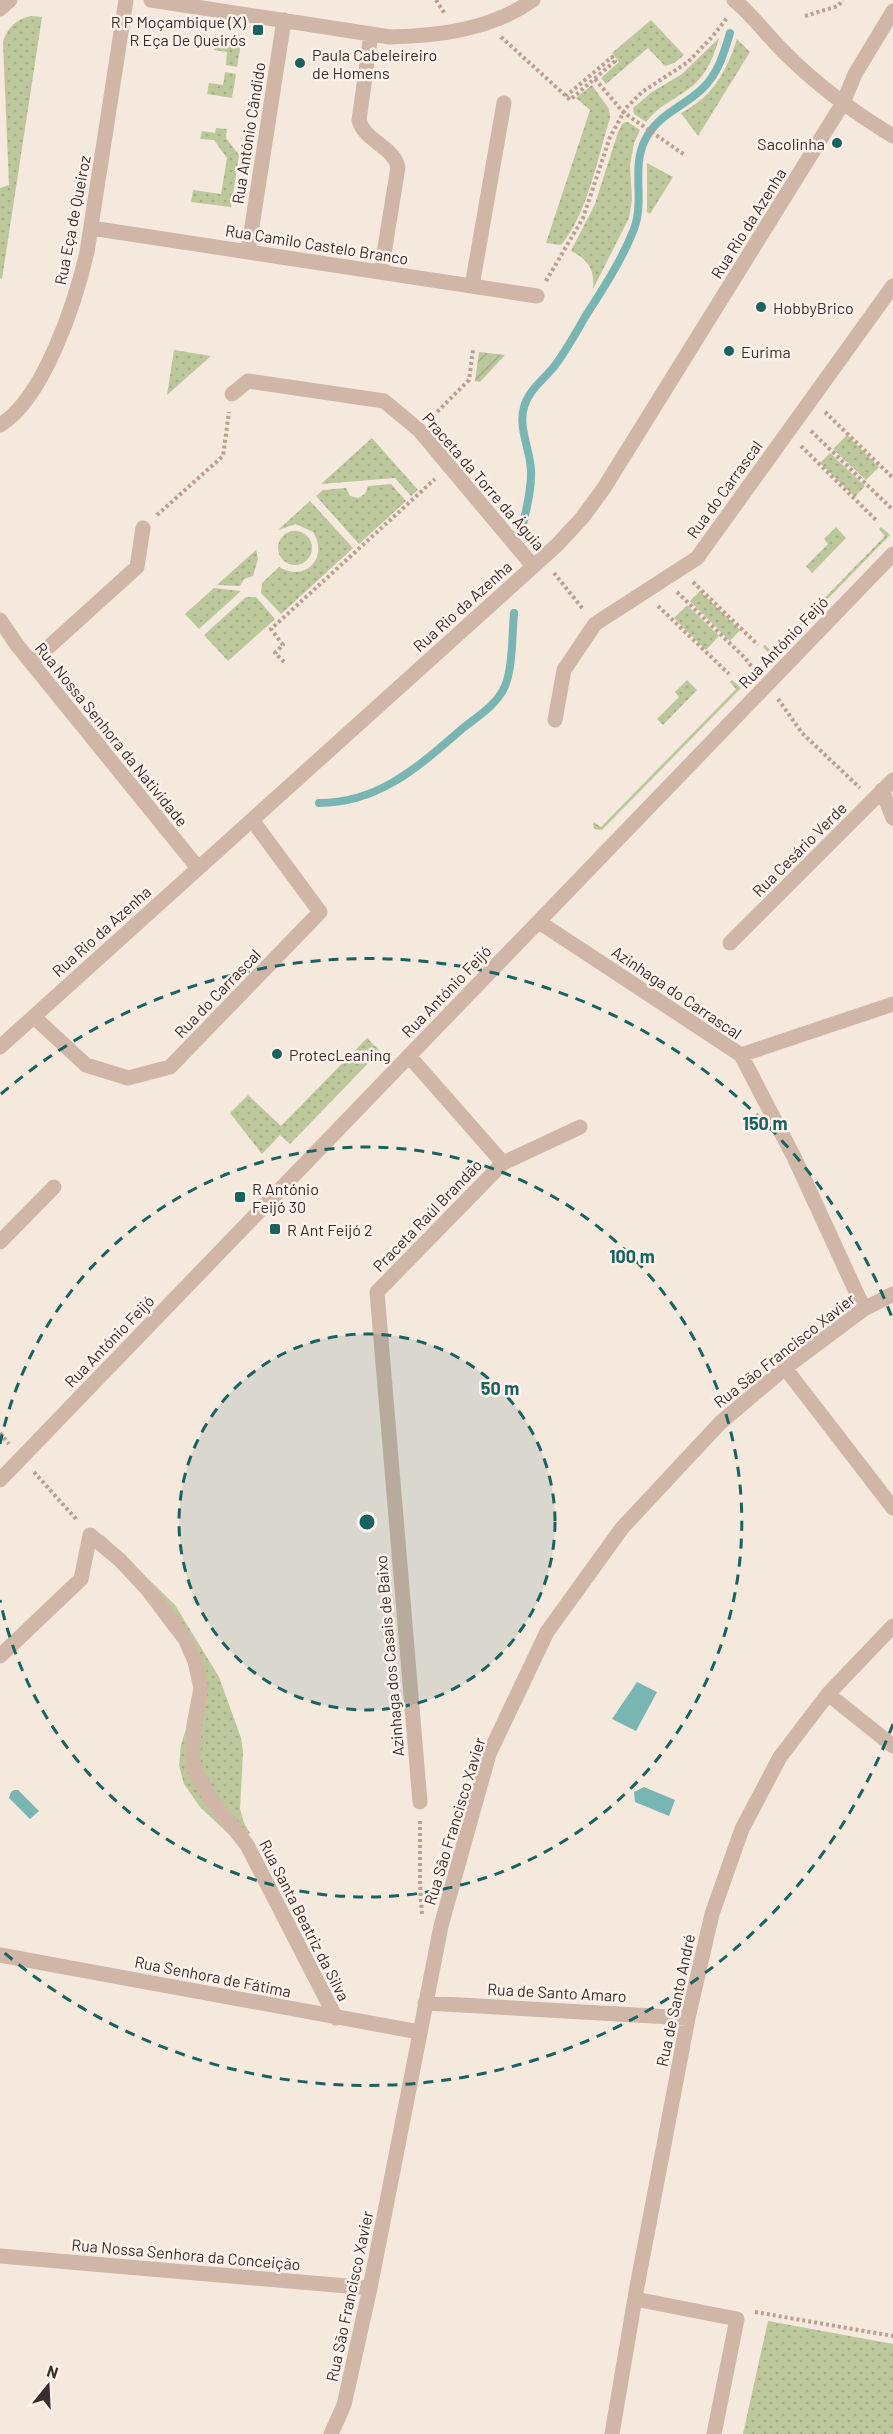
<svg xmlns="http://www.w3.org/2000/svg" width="893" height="2434" viewBox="0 0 893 2434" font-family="Barlow,sans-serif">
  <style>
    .grass { fill: url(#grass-dots) }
    .garden { fill: url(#garden-furrows) }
    .water { fill: #79b6b3 }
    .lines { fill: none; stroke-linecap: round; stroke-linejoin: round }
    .stream { stroke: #79b6b3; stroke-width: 8 }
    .path { stroke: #bb9f91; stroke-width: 4; stroke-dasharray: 3 3; stroke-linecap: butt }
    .minor { stroke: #cfb6a7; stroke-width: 15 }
    .ring { fill: none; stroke: #196260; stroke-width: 3; stroke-dasharray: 10 8 }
    .poi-dot { fill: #196260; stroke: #fcf2eb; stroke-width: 2 }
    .labels { text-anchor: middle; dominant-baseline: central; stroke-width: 5; stroke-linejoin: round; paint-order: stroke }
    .poi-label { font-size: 16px; fill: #3b2d29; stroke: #fcf2eb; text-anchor: start }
    .street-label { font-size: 16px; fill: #3b2d29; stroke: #fcf2eb }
    .centre { fill: #196260; stroke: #fcf2eb; stroke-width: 3 }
    .ring-label { font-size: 18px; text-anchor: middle; font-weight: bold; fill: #196260; stroke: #fcf2eb; stroke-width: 5; stroke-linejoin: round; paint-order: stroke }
  </style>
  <defs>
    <pattern id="grass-dots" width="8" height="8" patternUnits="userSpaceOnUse" patternTransform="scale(1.5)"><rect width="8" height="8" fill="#bcc79b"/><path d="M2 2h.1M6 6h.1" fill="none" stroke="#a2ab86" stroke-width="1.8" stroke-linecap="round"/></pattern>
    <pattern id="garden-furrows" width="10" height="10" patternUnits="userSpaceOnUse" patternTransform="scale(1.5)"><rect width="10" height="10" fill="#bcc79b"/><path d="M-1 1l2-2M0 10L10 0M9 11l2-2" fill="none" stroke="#a2ab86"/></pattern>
  </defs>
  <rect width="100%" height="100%" fill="#f5e8dd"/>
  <!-- grass -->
  <path class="grass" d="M31,16L42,17L2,279L0,278V188L9,185L3,42C7,28 16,19 31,16Z
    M651,20L684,55L674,63L665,66L648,48L606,84L601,78L619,62L612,53Z
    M719,38C713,59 706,77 687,90C672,101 657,107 646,122L634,114L633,108L652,92L682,74Z
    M215,39L241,43L237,67L226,65L227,52L214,50Z
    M737,39L750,52L698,136L681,113C713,96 726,73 737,39Z
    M225,72L236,74L232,98L207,94L209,83L223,85Z
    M592,85L609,109L610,118C598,156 587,215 561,245L546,243L590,110L576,98Z
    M628,122L640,130L634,143L630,165L632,199L629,218L593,289C595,270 588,259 571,251L595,204L618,132L623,123Z
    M216,128L227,129L226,138L239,155L231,207L191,202L193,190L221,194L227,158L214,140L200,139L202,131L215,133Z
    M647,163L673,177L650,214L647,212Z
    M174,350L211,356L167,395Z
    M847,435L879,467L866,480L833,449Z
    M372,438L418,490L411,496L395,478L321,484Z
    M830,453L865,486L855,497L820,463Z
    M391,484L406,501L359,544L316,496L323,490L346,488L350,496L358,498L365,494L368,486Z
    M310,501L353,548L281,614L261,593L262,583L279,567C306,583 329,557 313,532L296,524L278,530Z
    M836,527L846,538L812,573L806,566L828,544L824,539Z
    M881,527L890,535L772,656L763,647L765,645L772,652L885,536L879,529Z
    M278 548a17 17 0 1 1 34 0a17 17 0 1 1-34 0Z
    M256,550L258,559L253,576L244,579L240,586L217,585Z
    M214,588L241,591L199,629L185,614Z
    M700,591L740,630L730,641L690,601Z
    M246,597H256L275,619L228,661L204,635Z
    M687,605L719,636L706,650L674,618Z
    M687,680L697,690L663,725L657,719L679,697L675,692Z
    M732,680L741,688L602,830L594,829L593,822L601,827L736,689L730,682Z
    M367,1038L380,1051L290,1144L280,1135L262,1154L230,1113L248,1095L281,1126Z
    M102,1534L175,1605L219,1677L241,1738L243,1752L240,1809L244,1823L250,1833L236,1841L200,1807L184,1784L179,1765L181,1745L195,1700V1682L178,1638L117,1561Z
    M768,2321L893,2344V2434H743Z"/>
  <!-- garden -->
  <path class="garden" d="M479,352L505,355L480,382L475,381Z"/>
  <!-- water -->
  <path class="water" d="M637,1682L657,1692L636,1731L612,1719Z
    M644,1787L675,1800L669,1816L635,1802L634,1792Z
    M14,1790H18L39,1811L30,1819L9,1798L11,1792Z"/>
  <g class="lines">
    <!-- stream -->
    <path class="stream" d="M522,529C526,510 532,489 531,470C530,449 518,428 524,407C529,389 546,378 556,364C567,349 576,333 585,317C603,289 622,260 634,229C645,200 631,168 645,140C658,114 682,108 702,89C718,74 724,53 730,33
      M319,803C380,803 420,765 463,728C478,716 497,705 505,686C513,667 512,634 514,613"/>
    <!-- path -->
    <path class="path" d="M436,0L445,14
      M805,16L838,6L843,0
      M501,37L566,96L570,100L615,61L612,57L566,96
      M595,79L623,112L686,156
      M546,281L583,218L610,137L626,108L642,92L688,62L712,37L727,18
      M825,412L893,478
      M433,416L469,380L473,350
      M811,431L891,508
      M801,446L878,522
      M157,515L223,456L229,412
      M554,573L583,609
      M693,582L758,645
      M677,592L745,658L754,670
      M658,606L729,674
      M284,662L275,653L283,645L271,629L435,479
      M778,699L802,733L860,788
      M0,1433L9,1444
      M34,1472L77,1520
      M420,1821V1884L422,1915
      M755,2312L893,2336"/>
    <!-- minor -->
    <path class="minor" d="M151,0L390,37C440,36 492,29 533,0
      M734,0C753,15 768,37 786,54C818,86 855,113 893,136
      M0,9L10,0
      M371,34L359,120C364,141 393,146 398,167L381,272
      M91,228L537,296
      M248,252L284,20
      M472,286L504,103
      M232,394L248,381L384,401L419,430L533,566
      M0,425C44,399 76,300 87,252L126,0
      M0,620L17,645L198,868
      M32,662L137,567L143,528
      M555,720L564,670L595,624L697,558L893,286
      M882,790L893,818
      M539,922L741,1055L794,1157L864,1309
      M730,943L893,780
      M34,1017L86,1065L128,1078L170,1067L320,912L252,820
      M0,1047L557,545L582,518L604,488L843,103L855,74L893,11
      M741,1055L893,1004
      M409,1056L503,1163L377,1292L420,1802
      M503,1163L580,1127
      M0,1242L54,1187
      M785,1368L893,1508
      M0,1480L893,554
      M0,1656L81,1579L90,1535L120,1560L148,1590L185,1639L195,1661L201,1688L194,1725L193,1766L209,1797L247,1845L336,2018
      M828,1694L893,1746
      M0,1955L419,2032
      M425,2003L688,2018
      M0,2256L370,2288
      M635,2299L737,2319L714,2434
      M331,2434L344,2405L370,2288L441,1926L489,1754L547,1632L622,1528L720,1423L785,1368L864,1309L893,1294
      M612,2434L636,2292L688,2018L712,1914L742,1829L780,1757L828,1694L893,1626"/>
  </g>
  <!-- distance rings -->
  <circle cx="367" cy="1522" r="188" fill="#196260" fill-opacity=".12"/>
  <g class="ring">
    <circle cx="367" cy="1522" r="188"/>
    <path d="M0 1444A375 375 0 1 1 0 1600"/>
    <path d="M893 1724A563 563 0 0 1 1 1950M1 1094A563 563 0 0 1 893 1320"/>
  </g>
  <!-- markers -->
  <g class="poi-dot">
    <rect x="252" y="24" width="12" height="12" rx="3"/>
    <circle cx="300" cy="63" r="6"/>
    <circle cx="837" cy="143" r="6"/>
    <circle cx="761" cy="307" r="6"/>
    <circle cx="729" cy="351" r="6"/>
    <circle cx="277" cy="1054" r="6"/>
    <rect x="234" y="1191" width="12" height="12" rx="3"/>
    <rect x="269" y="1223" width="12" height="12" rx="3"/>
  </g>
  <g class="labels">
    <!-- poi labels -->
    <g class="poi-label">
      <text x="246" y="21" text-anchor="end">R P Moçambique (X)<tspan x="246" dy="18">R Eça De Queirós</tspan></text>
      <text x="312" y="54">Paula Cabeleireiro<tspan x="312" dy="18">de Homens</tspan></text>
      <text x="825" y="143" text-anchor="end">Sacolinha</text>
      <text x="773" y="307">HobbyBrico</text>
      <text x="741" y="351">Eurima</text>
      <text x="289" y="1054">ProtecLeaning</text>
      <text x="252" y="1188">R António<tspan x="252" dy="18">Feijó 30</tspan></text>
      <text x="287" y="1229">R Ant Feijó 2</text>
    </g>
    <!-- street labels -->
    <g class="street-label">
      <text transform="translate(248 133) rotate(-81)">Rua António Cândido</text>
      <text transform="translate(72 220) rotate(-79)">Rua Eça de Queiroz</text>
      <text transform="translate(748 223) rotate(-58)">Rua Rio da Azenha</text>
      <text transform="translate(317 244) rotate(9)">Rua Camilo Castelo Branco</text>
      <text transform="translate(484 481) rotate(49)">Praceta da Torre da Águia</text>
      <text transform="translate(724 489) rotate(-54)">Rua do Carrascal</text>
      <text transform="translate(462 606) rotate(-42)">Rua Rio da Azenha</text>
      <text transform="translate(783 642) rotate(-46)">Rua António Feijó</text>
      <text transform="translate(112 734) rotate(51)">Rua Nossa Senhora da Natividade</text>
      <text transform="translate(799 849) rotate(-45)">Rua Cesário Verde</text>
      <text transform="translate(101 931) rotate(-42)">Rua Rio da Azenha</text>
      <text transform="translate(446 991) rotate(-46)">Rua António Feijó</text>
      <text transform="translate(677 992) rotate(34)">Azinhaga do Carrascal</text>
      <text transform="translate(217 993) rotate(-46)">Rua do Carrascal</text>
      <text transform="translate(427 1215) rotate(-46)">Praceta Raúl Brandão</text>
      <text transform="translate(109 1341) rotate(-46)">Rua António Feijó</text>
      <text transform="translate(784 1350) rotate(-38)">Rua São Francisco Xavier</text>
      <text transform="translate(389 1656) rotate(-95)">Azinhaga dos Casais de Baixo</text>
      <text transform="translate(454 1821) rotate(-73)">Rua São Francisco Xavier</text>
      <text transform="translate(305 1920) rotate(63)">Rua Santa Beatriz da Silva</text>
      <text transform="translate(213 1976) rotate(11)">Rua Senhora de Fátima</text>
      <text transform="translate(557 1992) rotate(3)">Rua de Santo Amaro</text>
      <text transform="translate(675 2000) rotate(-78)">Rua de Santo André</text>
      <text transform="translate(186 2254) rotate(5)">Rua Nossa Senhora da Conceição</text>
      <text transform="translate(349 2296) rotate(-78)">Rua São Francisco Xavier</text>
    </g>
  </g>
  <circle cx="367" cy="1522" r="9" class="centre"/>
  <g class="ring-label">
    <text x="765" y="1130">150 m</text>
    <text x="632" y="1263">100 m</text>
    <text x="500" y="1395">50 m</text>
  </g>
  <!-- north arrow -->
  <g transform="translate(48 2386) rotate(18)" stroke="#fcf2eb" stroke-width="4.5" paint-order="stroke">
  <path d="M0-4.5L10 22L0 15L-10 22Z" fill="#3b2d29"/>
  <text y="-9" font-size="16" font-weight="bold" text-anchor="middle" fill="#3b2d29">N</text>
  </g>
</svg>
